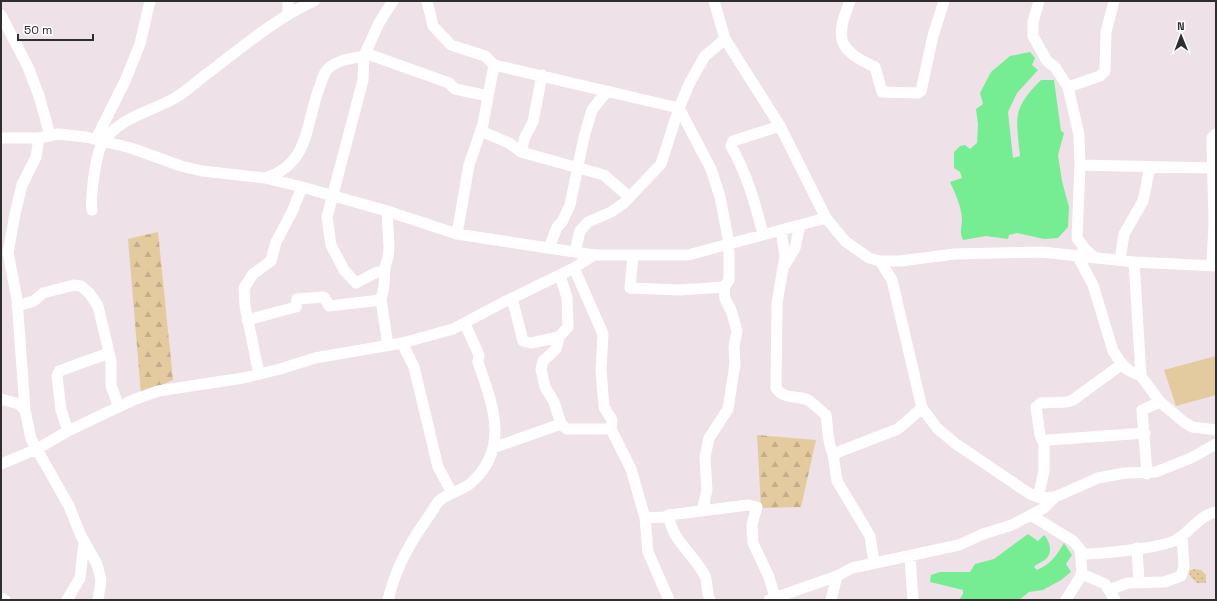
<svg xmlns="http://www.w3.org/2000/svg" width="1217" height="601" viewBox="0 0 1217 601" font-family="'Space Grotesk',sans-serif">
  <style>
    .grass { fill: url(#grass-dots) }
    .forest { fill: url(#forest-firs) }
    .park { fill: #e3ca9f }
    .water { fill: #77ed93 }
    .lines { fill: none; stroke-linecap: round; stroke-linejoin: round }
    .street { stroke: #fff; stroke-width: 11 }
  </style>
  <defs>
    <pattern id="grass-dots" width="8" height="8" patternUnits="userSpaceOnUse"><rect width="8" height="8" fill="#e3ca9f"/><path d="M2 2h.1M6 6h.1" fill="none" stroke="#c3ae89" stroke-width="1.8" stroke-linecap="round"/></pattern>
    <pattern id="forest-firs" width="22" height="20" patternUnits="userSpaceOnUse"><rect width="22" height="20" fill="#e3ca9f"/><path d="M5 1l3.5 6h-7zM16 11l3.5 6h-7z" fill="#c3ae89"/></pattern>
  </defs>
  <rect width="100%" height="100%" fill="#eee1e7"/>
  <!-- grass -->
  <path class="grass" d="M1194,569L1201,570L1206,575V583H1197L1190,576L1189,571Z"/>
  <!-- forest -->
  <path class="forest" d="M158,232L173,380L141,394L128,239Z
    M757,435L816,440L801,507L761,508Z"/>
  <!-- park -->
  <path class="park" d="M1216,356V395L1176,406L1164,370Z"/>
  <!-- water -->
  <path class="water" d="M1030,52L1035,58L1032,65L1038,70L1017,93L1008,112L1013,158L1020,156C1016,117 1012,109 1041,80H1054L1061,131L1064,133L1058,155L1062,181L1069,207L1068,227L1058,238L1044,239L1017,233L1009,235L1008,239L986,236L963,240C959,232 962,227 962,218C961,205 955,193 950,182L962,178L960,172L954,168V152L960,146L965,145L970,149L977,143L978,124L976,109L983,104L980,93L991,72L1010,56Z
    M1028,534L1038,541L1044,535C1049,540 1053,551 1047,558C1044,562 1037,563 1034,567L1037,570C1051,564 1057,555 1064,543L1072,555L1066,564L1071,572L1061,580L1043,590L1029,592L1019,600H959L963,594V590L930,582L931,575L940,572H970L975,564L994,559Z"/>
  <g class="lines">
    <!-- street -->
    <path class="street" d="M427,1L433,26L451,45L485,56L494,65L483,124L469,165L457,234
      M714,1L725,39L780,126L826,218L845,241L869,258L880,261H900L955,254L1042,252L1134,262L1216,266
      M850,1C835,38 837,50 875,67L882,92L918,93L921,91L933,36L944,1
      M1039,1L1033,22V36L1047,61L1055,67L1068,87L1079,135L1080,165L1077,238L1084,248L1094,257
      M1,15L28,67L39,96L50,135
      M288,15V1
      M365,53L449,83L455,89L488,96
      M364,56L363,80L327,217L331,245L344,270L356,283L377,272
      M494,65L679,108L711,169L720,197L729,243V280L724,287L725,299L731,310L737,331L734,347L735,364L728,409L709,438L705,457L707,490L702,511
      M1068,87L1100,76L1105,71L1106,32L1114,1
      M481,131L509,143L521,152L604,175L629,197
      M1,138H39L58,134L86,137L131,148L181,166L202,171L265,178L302,187L387,211L457,234L594,255H688L826,218
      M39,138L36,157L22,185L15,214L8,253L17,299L25,410L31,439L69,506L81,536L97,564L101,580L98,600
      M96,139L125,81L140,44L150,1
      M521,152L525,137L533,122L542,75
      M1080,165L1213,168
      M265,178C311,164 305,123 320,86C322,80 324,71 330,67C340,59 352,59 364,56L379,23L393,1
      M92,210C90,197 96,152 103,142C120,117 150,112 175,98C185,92 194,84 204,76C239,50 274,19 314,1
      M387,211L389,247L388,257L385,267L384,286L381,300L388,345
      M781,230L785,256L777,303L776,388C784,400 797,395 808,400C814,404 820,410 826,415C828,428 827,442 833,454
      M763,234C755,203 747,174 731,146L733,141L780,126
      M549,248L557,227L562,222L570,205L584,137L592,110L607,91
      M575,252L580,231L588,222L611,212L624,203L661,164L679,108L690,82L705,56L725,39
      M633,255L630,288L679,290L724,287
      M1077,255L1093,285L1113,351L1122,364L1128,370L1141,376L1160,402L1184,422L1192,427L1216,430
      M1120,260L1124,234L1143,201L1150,167
      M880,261L892,280L922,408L937,428L956,444L1030,494L1041,498L1055,497
      M1134,262L1141,376
      M785,265L795,248L800,225
      M1212,266L1214,222L1212,145V138L1216,134
      M574,268L603,334L601,370L604,407L612,420L611,429
      M560,275L567,298L568,327L559,337L556,349L543,361L541,369L545,387L554,402L561,424L567,429H611L631,469L645,518L648,552L669,600
      M512,298L523,341L531,343L559,337
      M17,306L34,301L43,293L74,285L81,286L89,293L98,306L111,361V386L119,407
      M247,320L296,307L297,299L324,297L329,306L381,300
      M402,343L414,367L438,467L452,493
      M259,374L245,306L244,288L253,274L271,261L276,242L292,212L302,187
      M1,399L19,404L25,410
      M68,431L61,410L57,376L59,371L109,353
      M1044,444L1040,435L1036,407L1041,403L1067,402L1073,400L1122,364
      M493,448L561,424
      M1,464L37,449L68,431L133,400L158,391L243,378L280,369L315,358L402,343L453,329L500,304L574,268L594,255
      M1147,474L1142,410L1160,402
      M1038,497L1044,471V444L1049,440L1145,433
      M1031,515L1073,541L1080,549L1082,574L1066,600
      M645,518L665,517L669,515
      M1137,548L1139,583
      M1082,554C1101,554 1161,548 1176,540C1190,532 1201,514 1216,512
      M910,557L913,600
      M874,563L870,536L837,481L833,454L898,429L922,408
      M1082,574L1105,584L1115,600
      M1109,590L1128,583L1164,582L1181,576L1184,567L1182,536
      M1,598L5,600
      M67,600L80,578L84,542
      M388,600C396,566 411,541 431,513C434,509 436,504 439,501C447,493 462,491 471,483C511,448 492,403 478,362L479,355L465,324
      M710,600C706,592 708,583 705,576C695,555 670,539 669,515L748,505L757,507L752,524L753,543L769,577L774,594L777,597
      M769,600L837,576L852,568L959,545L983,534L1012,525L1044,508L1055,497L1098,478L1125,473L1156,472L1191,458L1216,444
      M831,600L837,576"/>
  </g>
  <!-- border -->
  <rect width="1217" height="601" fill="none" stroke="#2e2e2e" stroke-width="4"/>
  <!-- north arrow -->
  <g transform="translate(1181 36) rotate(359)" stroke="#ffffff" stroke-width="3" paint-order="stroke">
  <path d="M0-3L7 15L0 10L-7 15Z" fill="#2e2e2e"/>
  <text y="-6" font-size="11" font-weight="bold" text-anchor="middle" fill="#2e2e2e">N</text>
  </g>
  <!-- scale -->
  <path d="M18 34v6h75v-6" fill="none" stroke="#2e2e2e" stroke-width="2"/>
  <text x="24" y="34" font-size="12" fill="#2e2e2e" stroke="#ffffff" stroke-width="3" paint-order="stroke">50 m</text>
</svg>
